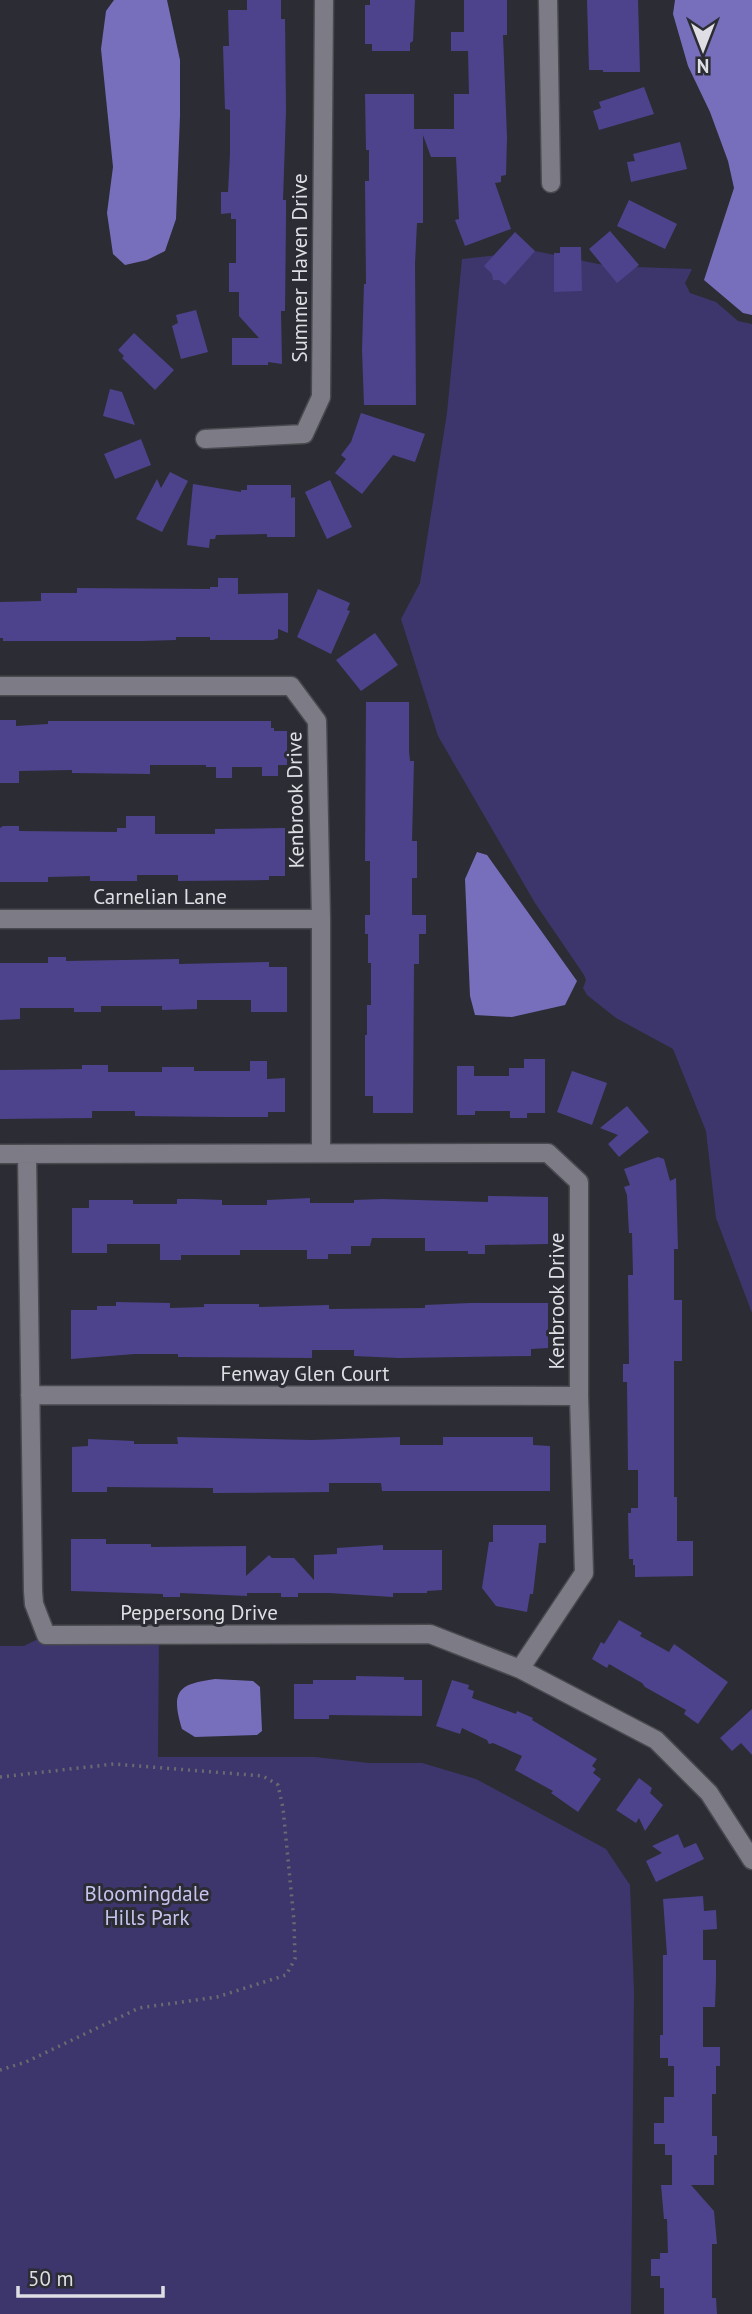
<svg xmlns="http://www.w3.org/2000/svg" width="752" height="2314" viewBox="0 0 752 2314" font-family="'PT Sans',sans-serif">
  <style>
    .green { fill: #3d366c }
    .water { fill: #776fbc }
    .building { fill: #4d438c }
    .lines { fill: none; stroke-linecap: round; stroke-linejoin: round }
    .street-casing { stroke: #494950; stroke-width: 21 }
    .path { stroke: #6a6a71; stroke-width: 3.5; stroke-dasharray: 2 5; stroke-linecap: butt }
    .street { stroke: #7d7c86; stroke-width: 18 }
    .labels { text-anchor: middle; dominant-baseline: central; stroke-width: 6; stroke-linejoin: round; paint-order: stroke }
    .street-label { font-size: 21px; fill: #dedee4; stroke: #2c2c34 }
    .park-label { font-size: 21px; fill: #c5c4ee; stroke: #2c2c34 }
  </style>
  <rect width="100%" height="100%" fill="#2c2c34"/>
  <!-- green -->
  <path class="green" d="M535,251L608,266L692,269L685,283L690,293L716,302L738,321L752,324V1313L716,1218L706,1131L673,1049L616,1018L587,995L583,988L586,980L584,975L535,903L438,736L401,619L420,583L447,413L462,259Z
    M159,1634L158,1757H315L369,1763H422L476,1779L606,1849L630,1885L634,1992L631,2314H0V1646H24L46,1635Z"/>
  <!-- water -->
  <path class="water" d="M114,0H167L180,60V116L176,219L165,251L147,260L125,265L113,254L107,213L113,167L101,49L106,11Z
    M675,0H752V315L743,313L704,280L734,188L728,161L710,112L688,66L673,14Z
    M477,852L487,855L577,981L565,1005L512,1017L475,1015L470,996L465,879Z
    M215,1679L253,1681L260,1687L262,1731L257,1735L195,1737L182,1729C170,1690 179,1684 215,1679Z"/>
  <!-- building -->
  <path class="building" d="M247,0H281V19H285L286,110L283,200H286V219L285,311H281L282,364L268,362V365H232V338H259L239,316V292H229V263H236V219H231V213L221,214V192H228L230,154V110L225,109L223,46H229L228,10H247Z
    M370,0H415L413,41L410,43V51H372V44H365V5H370Z
    M464,0H507V35H503L507,137L506,175L501,176V182L495,183L511,229L465,246L455,220L459,219L456,157H431L423,135V223H417L415,264L416,405H364L362,350L364,284H366L365,181H369V150H366L365,94H414V129H454V94H469L468,51H451V32H464Z
    M587,0H638L640,72H603V70H589Z
    M644,87L654,114L599,130L593,111L601,108L599,102Z
    M680,142L687,169L631,182L627,162L635,161L633,154Z
    M629,200L677,224L665,249L617,226Z
    M610,231L639,265L617,283L589,249Z
    M515,232L535,251L505,285L499,280H493L492,274L484,266Z
    M560,247H581L582,291L554,292V253H560Z
    M196,310L208,352L181,359L172,326L178,323L176,315Z
    M134,333L174,370L155,390L122,358L124,356L118,350Z
    M110,389L122,392L135,425L103,416Z
    M361,413L425,434L415,462L393,455L362,494L335,473L346,459L341,455L351,442Z
    M141,439L151,465L115,479L104,454Z
    M170,472L188,481L162,532L136,519L157,479L161,488Z
    M330,480L352,527L327,539L305,492Z
    M193,484L241,492V490H247V485H291V498L295,497V537H267V534L216,535L215,539H210L209,548L187,545Z
    M218,578H238V594L288,593V633L278,629V638L273,640H210V637H176V640L142,641H3V638H0V602L41,601V593H77V588L210,589V587H218Z
    M318,589L350,603L347,610L350,611L331,654L297,637Z
    M375,633L398,665L361,691L336,660Z
    M366,702H409V751L410,761H414L412,841H417V878H412V915H426V934H419V964H414L413,1113H373V1096H365V1035H367V1005H371V963H368V934H365V915H370V861H365Z
    M0,720H16V726L48,724V721H271V728H274V731H287V765H278V776H262V767H232V778H216V767H206V765H150V774L72,773V770L19,771V783H0Z
    M126,816H155V834H215V829L285,828V876H269V880L178,881V875H137V881H90V876L48,877V882H0V828L3,826H19V831L117,832V828H126Z
    M48,957H66V961L179,959V964L269,962V967H287V1012H251V1000H197V1009L162,1010V1006H101V1012H74V1008H20V1019L0,1020V963H48Z
    M524,1059H545V1113H527V1118H510V1111H475V1115H457V1066H474V1076H509V1068H524Z
    M250,1061H267V1079L285,1078V1112H268V1117H223L135,1116V1111H92V1118L0,1119V1070L82,1069V1065H108V1072H162V1067H194V1071H250Z
    M572,1071L607,1083L592,1125L557,1112Z
    M627,1106L649,1132L619,1157L608,1144L618,1135L600,1128Z
    M658,1157L664,1159L670,1181L676,1178L678,1249H674V1300H682V1361H674V1497H677V1541H693V1576L635,1577V1565H633V1559H629L628,1513H631V1508H638V1470H628L627,1382H623V1364H629L628,1275H633L632,1233H629L627,1195L624,1187L630,1185L624,1169Z
    M488,1196L548,1197V1244L485,1245V1254H468V1251H425V1238H372L370,1246H351V1254H328V1259H307V1250H240V1255H181V1260H160V1244H107V1253H72V1208H89V1200H133V1204H177V1199H195L222,1200V1205H267V1200L310,1198V1203H354V1200L382,1199L488,1202Z
    M116,1302L170,1303V1308L204,1307V1304H259V1307L329,1305V1309L425,1308V1305L470,1303H548V1348L531,1349V1356L399,1358L354,1356V1350H312V1358L178,1357V1354H135L71,1359V1310H97V1306H116Z
    M177,1437L312,1440L400,1437V1445H443V1437H533V1445L550,1446V1491H382L381,1483H329V1492L213,1493V1488L107,1487V1492H72V1447L88,1446V1439L134,1441V1444H178Z
    M493,1525H546V1543H539L533,1594H530L527,1612L496,1606L482,1588L489,1542H493Z
    M71,1539H106V1544H151V1547L246,1546V1576L269,1555L272,1558H294L314,1580V1555L337,1554V1548L383,1545V1550H442V1590L427,1591V1593H393V1597L329,1593H298V1597H281V1593H247V1596L180,1593V1597H163V1594L71,1591Z
    M619,1620L642,1633L640,1636L669,1652L674,1644L728,1682L698,1724L684,1714L686,1710L645,1687L642,1683L609,1664L607,1668L592,1659L601,1642L604,1644Z
    M356,1676L404,1677V1680H422V1716L329,1715V1719H294V1684H313V1680H356Z
    M452,1680L469,1685L468,1689L474,1691L472,1698L516,1714L517,1711L533,1718L532,1720L597,1759L592,1766L596,1769L593,1773L601,1779L578,1812L551,1793L553,1791L515,1770L522,1756L493,1743L489,1744L487,1740L462,1728L460,1734L436,1726Z
    M752,1709V1755L741,1743L732,1751L720,1738Z
    M639,1778L652,1788L650,1793L663,1805L645,1831L639,1818L636,1823L616,1810Z
    M678,1834L684,1848L696,1843L704,1859L656,1882L646,1861L662,1853L652,1846Z
    M703,1896L704,1911L716,1910L717,1929L703,1930V1960H716V1978L715,2007H703V2047H720V2066H716V2094H712V2136H717V2155H714V2185H691L714,2211L717,2244H712V2298H716L717,2314H664V2288H660V2276H651V2259H660V2253H668L667,2219H664L661,2185H672V2155H665V2144H654V2123H664V2097H674V2066H668V2058H660V2035H663V1955H667L663,1899Z"/>
  <g class="lines">
    <!-- street casing -->
    <g class="street-casing">
      <path id="street" d="M548,0L551,183
        M205,439L304,434L321,397L324,0
        M0,686H291L317,721L321,919V1153
        M0,919H321
        M0,1154L548,1153L579,1182V1396L584,1573L520,1669
        M27,1154L33,1591L34,1604L46,1635L430,1634L520,1669L656,1740L709,1793L752,1860
        M30,1395L579,1396"/>
    </g>
    <!-- path -->
    <path class="path" d="M0,1777L114,1764L263,1776L278,1785L283,1808L294,1921L295,1959L286,1975L217,1997L139,2008L26,2062L0,2070"/>
    <!-- street -->
    <use href="#street" class="street"/>
  </g>
  <g class="labels">
    <!-- street labels -->
    <g class="street-label">
      <text transform="translate(299 268) rotate(-90)">Summer Haven Drive</text>
      <text transform="translate(295 800) rotate(-91)">Kenbrook Drive</text>
      <text x="160" y="896">Carnelian Lane</text>
      <text transform="translate(556 1301) rotate(-90)">Kenbrook Drive</text>
      <text x="305" y="1373">Fenway Glen Court</text>
      <text x="199" y="1612">Peppersong Drive</text>
    </g>
    <!-- park labels -->
    <g class="park-label">
      <text x="147" y="1893">Bloomingdale<tspan x="147" dy="24">Hills Park</tspan></text>
    </g>
  </g>
  <!-- north arrow -->
  <g transform="translate(703 49) rotate(180)" stroke="#2c2c34" stroke-width="5" paint-order="stroke">
  <path d="M0-5L12 26L0 18L-12 26Z" fill="#dedee4"/>
  <text y="-10" font-size="19" font-weight="bold" text-anchor="middle" fill="#dedee4">N</text>
  </g>
  <!-- scale -->
  <path d="M18 2286v10h145v-10" fill="none" stroke="#dedee4" stroke-width="3.5"/>
  <text x="28" y="2286" font-size="21" fill="#dedee4" stroke="#2c2c34" stroke-width="5" paint-order="stroke">50 m</text>
</svg>
